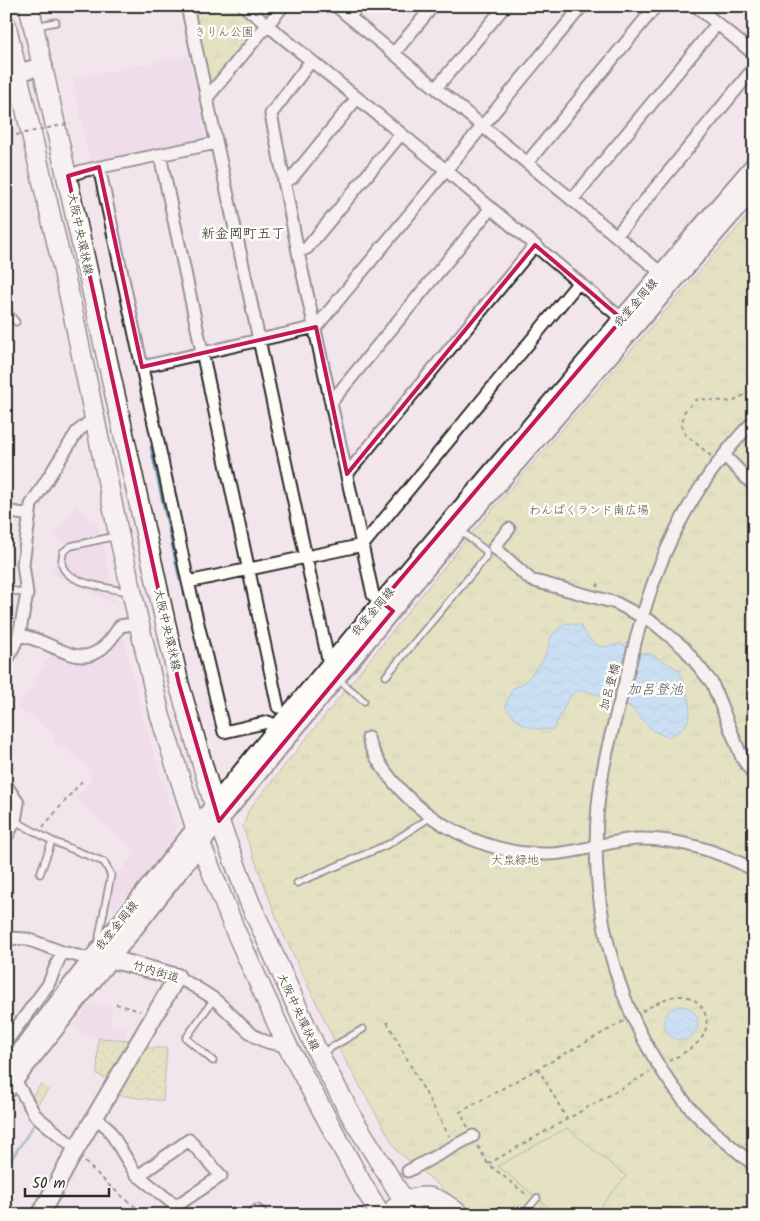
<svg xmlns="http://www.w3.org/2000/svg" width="760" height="1221" viewBox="0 0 760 1221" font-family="Kalam,'Klee One',sans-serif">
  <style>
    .built { fill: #ecd5e5 }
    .grass { fill: url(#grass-dots); stroke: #7e845e }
    .park { fill: url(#park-tufts); stroke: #7e845e }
    .pitch { fill: #d2dd90; stroke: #7e845e }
    .water { fill: url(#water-waves); stroke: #6e93a8 }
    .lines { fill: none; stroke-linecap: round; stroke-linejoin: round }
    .stream { stroke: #6e93a8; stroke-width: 3 }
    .lane-casing { stroke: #2b2b2b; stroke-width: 9 }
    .street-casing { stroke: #2b2b2b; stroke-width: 15 }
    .secondary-casing { stroke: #2b2b2b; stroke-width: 20 }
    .primary-casing { stroke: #2b2b2b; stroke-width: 22 }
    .path { stroke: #2b2b2b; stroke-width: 2; stroke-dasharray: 4 4; stroke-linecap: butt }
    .lane { stroke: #fdfcf7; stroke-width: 5.5 }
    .street { stroke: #fdfcf7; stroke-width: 11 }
    .secondary { stroke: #fdfcf7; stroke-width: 16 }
    .primary { stroke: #fdfcf7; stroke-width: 19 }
    .path-bridge { stroke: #2b2b2b; stroke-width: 2; stroke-dasharray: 4 4; stroke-linecap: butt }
    .marked { fill: none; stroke: #c2185b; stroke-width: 4; stroke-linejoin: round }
    .labels { text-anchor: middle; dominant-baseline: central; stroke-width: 5; stroke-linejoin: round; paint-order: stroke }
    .park-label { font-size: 12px; fill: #555844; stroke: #fdfcf7 }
    .street-label { font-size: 12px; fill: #2b2b2b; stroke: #fdfcf7 }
    .neighbourhood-label { font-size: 14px; fill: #2b2b2b; stroke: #fdfcf7 }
    .water-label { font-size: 14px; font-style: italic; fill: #47565f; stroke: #fdfcf7 }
  </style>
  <defs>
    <pattern id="grass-dots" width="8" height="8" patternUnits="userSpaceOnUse" patternTransform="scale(1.25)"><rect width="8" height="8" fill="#d2dd90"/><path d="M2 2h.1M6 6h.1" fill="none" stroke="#b4be7c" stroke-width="1.8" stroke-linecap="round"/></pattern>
    <pattern id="park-tufts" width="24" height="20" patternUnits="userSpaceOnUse" patternTransform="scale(1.25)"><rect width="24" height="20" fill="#d2dd90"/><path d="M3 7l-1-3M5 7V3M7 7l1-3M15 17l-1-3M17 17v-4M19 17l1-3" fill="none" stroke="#b4be7c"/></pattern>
    <pattern id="water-waves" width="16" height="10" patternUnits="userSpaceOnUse" patternTransform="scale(1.25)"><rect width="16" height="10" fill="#9ad8fb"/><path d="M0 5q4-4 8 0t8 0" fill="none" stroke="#85bad7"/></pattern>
  </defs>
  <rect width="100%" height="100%" fill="#f3e5ec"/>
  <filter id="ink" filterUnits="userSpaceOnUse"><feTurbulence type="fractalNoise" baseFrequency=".02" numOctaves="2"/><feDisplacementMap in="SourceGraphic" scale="10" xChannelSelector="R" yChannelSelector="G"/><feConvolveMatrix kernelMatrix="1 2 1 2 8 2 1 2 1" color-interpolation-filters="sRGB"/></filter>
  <g filter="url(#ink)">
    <!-- built -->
    <path class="built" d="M188,55L206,138L90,162L72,79Z
      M75,505L98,523L117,606L50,572L66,545L55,537Z
      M122,630L145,723L176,826L173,841L117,912L109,905L114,876L137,853L75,799L91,780L90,769L54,741L53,733L18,708L53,650L84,661L93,659L113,644Z
      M91,1003L113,1008L109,1025L126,1028L125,1039L98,1038L85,1034L73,1026Z"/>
    <!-- grass -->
    <path class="grass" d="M98,1038L131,1040L108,1080L97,1074Z
      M144,1048H167L163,1101L116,1095Z"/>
    <!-- park -->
    <path class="park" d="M192,6H239L260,24V29L215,84L209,83Z
      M754,209V1215H475L397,1151L336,1044L280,927L243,828L248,811L465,541Z
      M41,1084L48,1090L34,1109L29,1101Z"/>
    <!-- pitch -->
    <path class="pitch" d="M567,1128L626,1176L594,1215H558L498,1166Z"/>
    <!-- water -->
    <path class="water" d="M565,623L580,625L589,639L601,647L622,644L633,652L651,654L679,670C688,695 703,727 666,737L652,730L631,707L588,691H578L569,697L554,729C528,730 521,727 505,706L512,689L524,683L544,659L552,635Z
      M664 1023a17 17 0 1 1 34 0a17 17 0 1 1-34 0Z"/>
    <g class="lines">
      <!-- stream -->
      <path class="stream" d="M151,447L180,580
        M6,1167L36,1122"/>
      <!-- lane casing -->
      <g class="lane-casing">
        <path id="lane" d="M36,26L56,22
          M6,310L16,322
          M116,536L71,546L63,552C63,555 61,561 62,564C65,584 111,588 128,592
          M6,589L27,594
          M386,676L486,557V551L461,531
          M338,679L364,701
          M15,821L52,841L104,862L111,875L99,937L104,941
          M40,874L52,841
          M297,883L389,844L431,817
          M322,1053L363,1029
          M213,1061L186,1038L214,999
          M523,1215L537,1198"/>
      </g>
      <!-- street casing -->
      <g class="street-casing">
        <path id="street" d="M187,6L329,664
          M244,6L447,171L622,319
          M336,6L665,276
          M696,6L754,54
          M349,17L358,6
          M394,53L433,6
          M311,61L271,114L298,252L373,595L386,606
          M436,88L505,6
          M206,99L283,6
          M160,155L278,707
          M527,163L656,6
          M99,167L188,582L224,732L268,722L278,727
          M68,176L82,171L216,143
          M284,181L292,178L357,98
          M572,200L717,24
          M616,236L754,68
          M298,252L307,248L401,134
          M142,367L316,327L582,6
          M332,401L491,208
          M754,421C742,432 731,446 721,459C674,519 650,581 632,655C620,705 603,754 598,805C588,912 620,1027 691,1109C710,1130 732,1147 754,1165
          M724,455L754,486
          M347,474L535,245
          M6,511L29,515
          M509,529L494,547L531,580L616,603L654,623L684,648L712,683L742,758L754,775
          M188,582L363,545L579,282
          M19,635C64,643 85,683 120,626L139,623
          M6,663L19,635L27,594L23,564L31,505L77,432L94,418
          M368,738C371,751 378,760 385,771C422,822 485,855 548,854C578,854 608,840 638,839C677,838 719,851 754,870
          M6,785L18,803L15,821L6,838
          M6,938L27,939L62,952L90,959
          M177,977C190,984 202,990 214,999C241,1020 250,1045 287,1045
          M6,1042L48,985L62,952
          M15,1080L35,1115L76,1149
          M95,1117L108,1128L135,1173L176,1206L221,1176L189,1140L138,1176
          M408,1171L473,1136
          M252,1215L257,1211L262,1215"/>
      </g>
      <!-- secondary casing -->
      <g class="secondary-casing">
        <path id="secondary" d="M6,84L16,73L44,66
          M6,1070C243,758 499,462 754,165
          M6,1091L219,821L459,529L754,189
          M40,1215L75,1151L177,977L122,962L103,959"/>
      </g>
      <!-- primary casing -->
      <g class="primary-casing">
        <path id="primary" d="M29,6L179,684L219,821L250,903L319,1055L353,1119L413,1215
          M6,25L70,299L119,536L160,715L201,845L235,930L287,1045L363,1186L381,1215
          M395,1208C422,1190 436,1195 460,1215"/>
      </g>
      <!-- path -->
      <path class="path" d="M711,456L685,434L682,425L684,412L695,400L701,399L733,402L754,389
        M597,587L599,582
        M43,827L82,781
        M116,1004L140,1011
        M642,1011C653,1006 665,997 677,996C701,994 715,1020 701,1039C693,1049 680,1055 669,1061
        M387,1022L449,1136
        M538,1068L567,1119
        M468,1127L460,1112L624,1021
        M478,1146L488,1164L527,1195
        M85,1162L111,1187L145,1215
        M488,1164L650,1072
        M540,1207L550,1215"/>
      <!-- lane -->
      <use href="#lane" class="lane"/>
      <!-- street -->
      <use href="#street" class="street"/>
      <!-- secondary -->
      <use href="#secondary" class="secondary"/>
      <!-- primary -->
      <use href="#primary" class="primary"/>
      <!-- path-bridge -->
      <path class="path-bridge" d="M16,135L71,123"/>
    </g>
  </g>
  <!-- marked area -->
  <path d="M0 0H760V1221H0ZM99,167L142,367L316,327L347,474L535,245L622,319L381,602L393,611L219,821L179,684L68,176Z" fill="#f3e5ec" fill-opacity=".55" fill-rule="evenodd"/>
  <path class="marked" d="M99,167L142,367L316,327L347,474L535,245L622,319L381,602L393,611L219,821L179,684L68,176Z"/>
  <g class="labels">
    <!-- park labels -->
    <g class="park-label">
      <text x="224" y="32">きりん公園</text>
      <text x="589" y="510">わんぱくランド南広場</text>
      <text x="515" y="860">大泉緑地</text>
    </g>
    <!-- street labels -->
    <g class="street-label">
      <text transform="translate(80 234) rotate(78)">大阪中央環状線</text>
      <text transform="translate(636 303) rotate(-49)">我堂金岡線</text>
      <text transform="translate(373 612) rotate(-50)">我堂金岡線</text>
      <text transform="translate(167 630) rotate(77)">大阪中央環状線</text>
      <text transform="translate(610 687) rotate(-75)">加呂登橋</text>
      <text transform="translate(117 926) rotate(-51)">我堂金岡線</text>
      <text transform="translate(156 972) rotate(17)">竹内街道</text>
      <text transform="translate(298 1012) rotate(65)">大阪中央環状線</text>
    </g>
    <!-- neighbourhood labels -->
    <g class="neighbourhood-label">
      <text x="243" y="234">新金岡町五丁</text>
    </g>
    <!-- water labels -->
    <g class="water-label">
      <text x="655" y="690">加呂登池</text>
    </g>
  </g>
  <!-- margin -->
  <rect width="760" height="1221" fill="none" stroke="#fdfcf7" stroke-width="25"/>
  <rect x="12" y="12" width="735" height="1196" fill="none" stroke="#2b2b2b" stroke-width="2" filter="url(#ink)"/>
  <!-- scale -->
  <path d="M25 1188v8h84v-8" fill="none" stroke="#2b2b2b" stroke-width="2.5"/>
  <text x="32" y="1188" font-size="15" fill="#2b2b2b" stroke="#fdfcf7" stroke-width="4" paint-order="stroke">50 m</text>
</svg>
